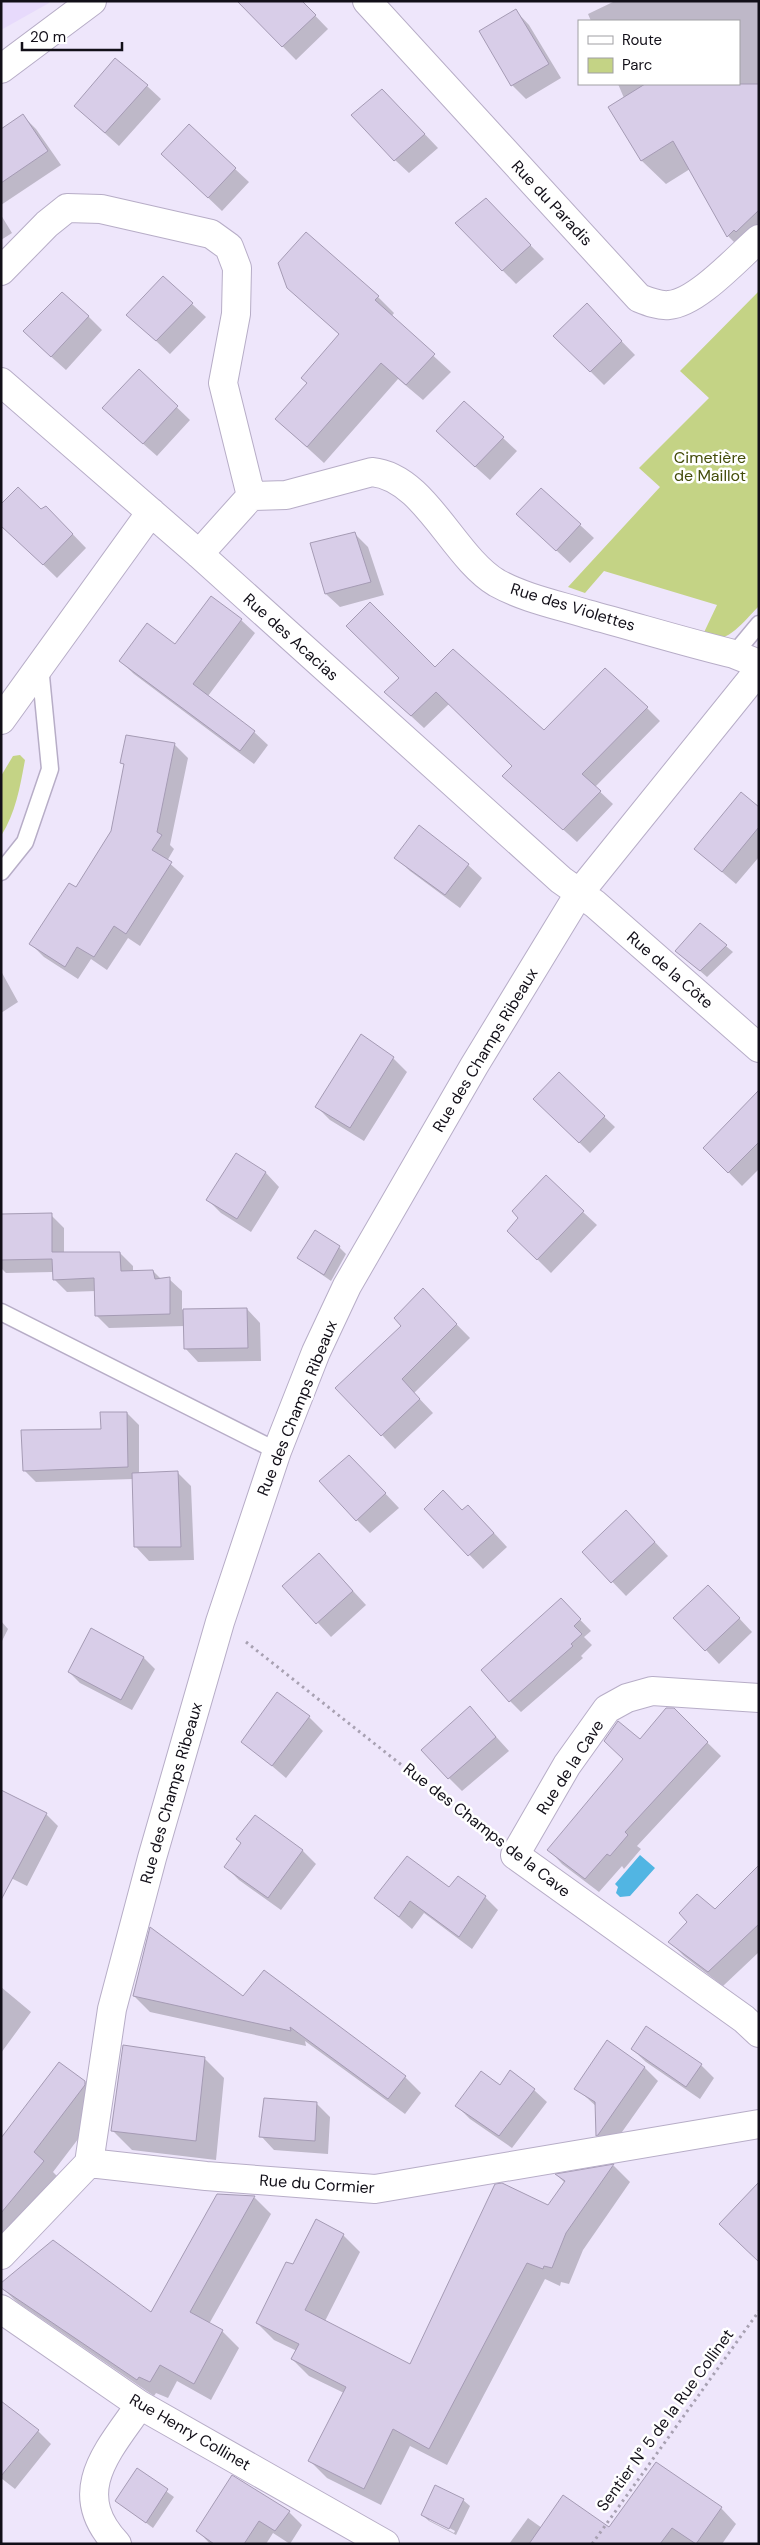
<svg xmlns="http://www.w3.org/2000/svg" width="760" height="2545" viewBox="0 0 760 2545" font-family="'DM Sans',sans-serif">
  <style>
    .built { fill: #e7dafc }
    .green { fill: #c4d385 }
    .water { fill: #51b5e3 }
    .shadow { fill: #0003; fill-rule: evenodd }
    .building { fill: #d8cde8; stroke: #a59bb4 }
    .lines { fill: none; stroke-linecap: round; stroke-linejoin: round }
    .lane-casing { stroke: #b7adc7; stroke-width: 19 }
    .street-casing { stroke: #b7adc7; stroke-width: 30 }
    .path { stroke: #a8a1b2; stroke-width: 3; stroke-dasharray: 2.5 4; stroke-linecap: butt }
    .lane { stroke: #fff; stroke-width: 16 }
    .street { stroke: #fff; stroke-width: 28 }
    .labels { text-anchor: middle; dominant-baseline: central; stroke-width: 5; stroke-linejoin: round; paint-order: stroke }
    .street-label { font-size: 16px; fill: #120f18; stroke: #fff }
    .park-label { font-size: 16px; fill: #434c0a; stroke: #fff }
  </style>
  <rect width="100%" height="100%" fill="#eee6fb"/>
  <!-- built -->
  <path class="built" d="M1,1H49V3L1,30Z"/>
  <!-- green -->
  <path class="green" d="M759,291V606C736,630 731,639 698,645L717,605L604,571L585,593L568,587L660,487L639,468L709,398L680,371Z
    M20,755L25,760C20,787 16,812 1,836V776L13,756Z"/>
  <!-- water -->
  <path class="water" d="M640,1855L655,1868L630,1896L620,1897L616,1893L618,1887L615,1884Z"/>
  <!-- shadow -->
  <path class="shadow" d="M238,1H301L328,29L296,60Z
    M615,1H759V253L751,259L728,236L690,169L666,184L642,161L609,107L624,98L618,84H739V21H591L588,14Z
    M516,11L529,25L561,78L526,99L512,85L480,32Z
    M147,86L161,99L119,146L89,119Z
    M396,104L438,148L409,173L395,160Z
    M23,116L36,129L61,165L1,205V130Z
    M176,167L235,169L249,182L222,211Z
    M486,200L544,259L516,284L457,224Z
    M1,215L12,233L1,240Z
    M288,287L378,297L394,313L391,317L451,372L423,400L398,379L324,463L276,419L308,384L340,335Z
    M192,304L206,317L170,354L128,315Z
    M88,316L102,330L66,370L38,345Z
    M600,319L635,355L604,385L555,336Z
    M139,371L190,420L157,456L117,421Z
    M465,403L517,451L490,480L451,445Z
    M60,521L86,548L57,578L1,524Z
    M580,525L594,538L570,563L532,528Z
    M354,533L368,547L384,595L340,607L326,594L312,544Z
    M241,620L255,633L208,696L254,732L268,745L254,764L134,674L120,661L175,646Z
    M435,669L544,732L647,708L660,721L595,787L613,804L577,842L517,788L513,766L449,704L424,728L399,705Z
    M175,745L188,758L170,845L174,849L167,861L184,876L140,946L128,938L107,970L91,959L78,979L44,957L30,943L77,889L112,831L125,766L122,762Z
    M759,808V857L736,884L695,849Z
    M396,858L468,865L482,878L460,908L410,871Z
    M700,924L733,952L707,977L677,951Z
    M1,971L18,1002L1,1013Z
    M361,1036L393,1058L407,1072L364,1141L330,1120L316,1106Z
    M559,1074L615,1127L590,1153L535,1099Z
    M759,1102V1169L742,1186L705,1148Z
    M236,1155L266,1173L279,1187L251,1232L221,1213L208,1200Z
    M583,1212L597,1225L551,1273L509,1231Z
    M1,1215H51L64,1228V1253H120L133,1266V1272L153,1271L161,1279H169L182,1291V1310L247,1309L260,1323L261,1361L198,1362L185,1348V1326L109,1328L96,1315V1291L67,1292L54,1279L53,1272L6,1273L1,1268Z
    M339,1247L346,1254L331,1281L298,1258Z
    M423,1290L470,1338L414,1393L433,1413L395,1449L382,1435L402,1326Z
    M127,1413L139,1425V1474L178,1473L191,1486L194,1560L149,1561L136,1547L133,1479L36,1482L24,1470L102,1430Z
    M363,1470L399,1508L370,1533L357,1520Z
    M426,1509L462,1512L482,1520L507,1547L483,1569Z
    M639,1525L668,1556L626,1596L584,1552Z
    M319,1554L366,1605L331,1637L284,1586Z
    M561,1600L591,1631L584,1637L592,1645L581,1656L583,1658L521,1712L510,1701Z
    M722,1600L752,1632L719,1664L706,1650Z
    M1,1621L8,1629L1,1643Z
    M92,1630L144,1658L155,1669L132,1710L80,1683L69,1672Z
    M470,1708L509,1751L462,1791L449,1778Z
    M673,1709L721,1756L637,1846L641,1849L624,1869L622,1866L599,1892L562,1864L549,1850L640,1741Z
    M309,1717L323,1731L286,1778L243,1741Z
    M46,1814L58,1826L27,1886L1,1873Z
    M255,1817L303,1851L316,1864L281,1910L239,1880L226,1867L243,1844Z
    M458,1878L485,1897L498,1910L472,1949L424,1913L412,1929L376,1898L449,1889Z
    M759,1879V1952L723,1986L684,1956L670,1942Z
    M1,1987L31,2012L1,2053Z
    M134,1996L243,1998L405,2077L421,2093L405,2114L305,2041L306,2046L150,2012Z
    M608,2042L645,2068L658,2081L610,2149L597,2135V2107L576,2088Z
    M632,2049L701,2065L714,2078L700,2099L646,2062Z
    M204,2058L224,2078L216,2160L132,2150L112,2130Z
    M85,2082L104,2102V2105L53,2172L62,2181L1,2257V2140Z
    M500,2086L534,2090L547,2102L512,2148L470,2119L457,2106Z
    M316,2103L330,2117L328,2154L274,2150L261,2136Z
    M614,2166L630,2182L583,2250L569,2284L561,2282L560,2286L545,2279L447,2465L410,2446L381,2505L327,2478L310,2461L344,2393L309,2376L292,2359L297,2351L274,2340L257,2323L293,2266L343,2235L360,2252L325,2321L410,2366L549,2207L565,2183L557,2175Z
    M218,2195L255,2198L271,2214L209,2324L222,2331L239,2348L211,2400L177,2381L168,2398L156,2393L154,2396L17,2302L1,2287L151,2313Z
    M1,2411L38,2431L51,2444L15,2489L1,2478Z
    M137,2470L174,2497L153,2528L117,2501Z
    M463,2500L470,2506L456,2535L429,2521L422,2515ZM429,2517L455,2531L454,2533L429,2520Z
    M721,2508L736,2524L722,2544H509L528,2518L542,2528L609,2529Z
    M289,2512L302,2525L290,2544L273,2533L266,2544H210L198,2531Z"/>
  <!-- building -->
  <path class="building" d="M237,1H302L316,15L282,47Z
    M516,9L549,64L511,86L479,31Z
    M115,58L148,85L105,133L74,106Z
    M645,84H759V210L736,232L734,230L727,237L673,141L641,161L608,107Z
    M382,89L425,134L394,161L351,115Z
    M23,114L48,151L1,183V129Z
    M189,124L236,168L208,198L161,154Z
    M486,198L531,245L502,271L455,223Z
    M306,232L379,296L375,300L435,354L406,385L381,363L307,447L275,419L307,383L301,378L339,334L287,288L278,263Z
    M163,276L193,303L156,341L126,315Z
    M62,292L89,316L51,357L23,331Z
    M587,303L622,341L590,372L553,336Z
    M139,369L178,406L143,444L102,408Z
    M464,401L504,437L475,467L436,431Z
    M18,487L41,509L46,506L73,534L43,565L1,526V504Z
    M541,488L581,524L556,551L516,514Z
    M355,532L371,582L325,594L310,543Z
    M211,596L242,619L193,684L255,731L240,751L119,661L147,623L175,644Z
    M370,602L435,667L453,649L544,730L605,668L648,707L582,774L601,791L563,830L502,776L512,766L436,692L411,716L384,692L399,678L346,626Z
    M126,735L175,743L157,832L162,835L152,850L172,862L126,934L114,926L94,957L77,947L65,967L29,944L69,883L76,887L111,831L124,764L120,763Z
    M741,792L759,807V827L722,872L694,849Z
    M419,825L469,864L445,895L394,858Z
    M700,923L727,945L700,971L675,951Z
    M361,1034L394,1057L350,1128L315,1107Z
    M559,1072L605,1116L579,1143L533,1099Z
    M759,1090V1142L728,1173L703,1148Z
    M236,1153L266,1172L237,1219L206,1200Z
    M546,1175L584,1211L537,1260L507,1231L518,1218L512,1211Z
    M52,1213V1252H120L121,1271L153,1270L155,1279L170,1277V1314L95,1316L94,1278L53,1280L52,1259L1,1260V1214Z
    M315,1230L340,1246L324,1275L297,1258Z
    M423,1288L457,1324L402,1379L420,1399L381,1436L335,1388L401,1326L394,1318Z
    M247,1308L248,1348L184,1349L183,1309Z
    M100,1412H127L128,1467L23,1471L21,1430L101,1429Z
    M349,1455L386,1493L356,1521L319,1481Z
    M178,1471L181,1547H134L132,1473Z
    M443,1490L462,1510L468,1505L494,1533L468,1556L424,1509Z
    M626,1510L655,1542L611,1583L582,1552Z
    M319,1553L353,1591L316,1624L282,1586Z
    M708,1585L740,1618L705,1651L673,1618Z
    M561,1598L581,1619L574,1626L582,1634L571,1644L573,1646L509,1702L481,1670Z
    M91,1628L144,1657L121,1700L68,1672Z
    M277,1692L310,1716L272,1766L241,1742Z
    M470,1706L496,1737L448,1779L421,1750Z
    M666,1708H674L708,1742L625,1832L628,1835L610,1856L607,1854L585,1879L547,1850L623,1759L604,1741L618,1721L640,1739Z
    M1,1790L47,1813L1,1900Z
    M255,1815L303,1850L268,1898L224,1867L241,1843L236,1839Z
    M407,1856L449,1887L458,1876L486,1896L459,1937L410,1901L399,1917L374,1898Z
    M759,1865V1924L708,1972L668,1942L687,1922L679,1913L697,1894L715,1909Z
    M150,1927L243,1996L264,1970L406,2076L388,2099L290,2027L291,2031L133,1996Z
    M646,2026L702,2064L686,2087L631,2049Z
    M607,2040L645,2067L598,2135L596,2136L595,2102L574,2089Z
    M123,2045L205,2057L196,2141L111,2131Z
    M59,2062L85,2081V2085L34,2152L44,2161L1,2213V2138Z
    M510,2070L535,2089L499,2136L455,2106L481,2071L500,2085Z
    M264,2098L317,2102L315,2141L259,2137Z
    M614,2164L566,2233L552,2268L544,2266L543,2269L527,2263L429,2449L393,2429L364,2489L308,2461L346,2387L291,2359L299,2344L256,2323L286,2262L293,2264L316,2219L344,2234L305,2310L410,2364L495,2184L502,2183L548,2205L565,2181L555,2174Z
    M759,2182V2262L719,2224Z
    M217,2194L255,2196L190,2312L223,2330L194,2384L160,2365L150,2382L139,2377L137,2380L1,2288V2283L53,2240L151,2312Z
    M1,2401L39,2430L1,2476Z
    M656,2462L722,2507L696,2544L672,2528L660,2544H529L563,2495L609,2527Z
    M137,2468L168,2489L146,2523L115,2501Z
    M232,2475L290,2511L275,2531L259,2521L244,2544H214L196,2531Z
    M435,2485L464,2499L449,2529L421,2515Z"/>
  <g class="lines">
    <!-- lane casing -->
    <g class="lane-casing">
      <path id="lane" d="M734,654L759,624
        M1,872L25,842L50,769L40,666
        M1,1312L277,1451"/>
    </g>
    <!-- street casing -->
    <g class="street-casing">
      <path id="street" d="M367,1L639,298C649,302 659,306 669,305C697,303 738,257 759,239
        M1,69L92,1
        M1,271L47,224L67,208L101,209L211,234L229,247L237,268L236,314L223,383L251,496L286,495L372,472C425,477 453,557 497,583C524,598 558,605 587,614C636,627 684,642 734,654L759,664
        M1,382L199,554L561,880L595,904L759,1048
        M199,554L251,496
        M1,720L151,512
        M759,1698L652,1691L627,1698L607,1709L567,1765L515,1855L744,2019L759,2033
        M89,2163L112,2009L152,1858L220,1622L277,1451L316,1352L347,1286L474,1066L580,892L759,670
        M1,2255L89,2163L206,2176L375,2189L759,2124
        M1,2309L140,2405L385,2544
        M117,2544C68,2492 108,2451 140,2405"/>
    </g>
    <!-- path -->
    <path class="path" d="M246,1642L490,1835
      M592,2544L759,2311"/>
    <!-- lane -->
    <use href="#lane" class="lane"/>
    <!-- street -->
    <use href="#street" class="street"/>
  </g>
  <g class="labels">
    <!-- street labels -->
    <g class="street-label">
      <text transform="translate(552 203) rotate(47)">Rue du Paradis</text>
      <text transform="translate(573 607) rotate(17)">Rue des Violettes</text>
      <text transform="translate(291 637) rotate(42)">Rue des Acacias</text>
      <text transform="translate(670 970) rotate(41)">Rue de la Côte</text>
      <text transform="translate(485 1050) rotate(-59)">Rue des Champs Ribeaux</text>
      <text transform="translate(297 1408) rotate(-68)">Rue des Champs Ribeaux</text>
      <text transform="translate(570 1767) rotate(-57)">Rue de la Cave</text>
      <text transform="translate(171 1793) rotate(-74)">Rue des Champs Ribeaux</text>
      <text transform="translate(487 1830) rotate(38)">Rue des Champs de la Cave</text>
      <text transform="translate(317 2184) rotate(4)">Rue du Cormier</text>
      <text transform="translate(665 2420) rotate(-54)">Sentier N° 5 de la Rue Collinet</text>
      <text transform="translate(190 2432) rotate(30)">Rue Henry Collinet</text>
    </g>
    <!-- park labels -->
    <g class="park-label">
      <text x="710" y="457">Cimetière<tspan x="710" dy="18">de Maillot</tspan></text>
    </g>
  </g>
  <!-- border -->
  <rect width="760" height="2545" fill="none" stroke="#120f18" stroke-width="5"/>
  <!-- legend -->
  <rect x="578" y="20" width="162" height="65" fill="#ffffff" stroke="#a09fa3"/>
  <rect x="588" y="36" width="25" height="8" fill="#ffffff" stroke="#a09fa3"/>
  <text x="622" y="45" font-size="15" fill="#120f18">Route</text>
  <rect x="588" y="58" width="25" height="15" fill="#c4d385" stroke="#a09fa3"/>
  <text x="622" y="70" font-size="15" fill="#120f18">Parc</text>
  <!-- scale -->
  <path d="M22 42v8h100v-8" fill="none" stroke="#120f18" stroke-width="2.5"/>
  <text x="30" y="42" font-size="15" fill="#120f18" stroke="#ffffff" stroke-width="4" paint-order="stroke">20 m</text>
</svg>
